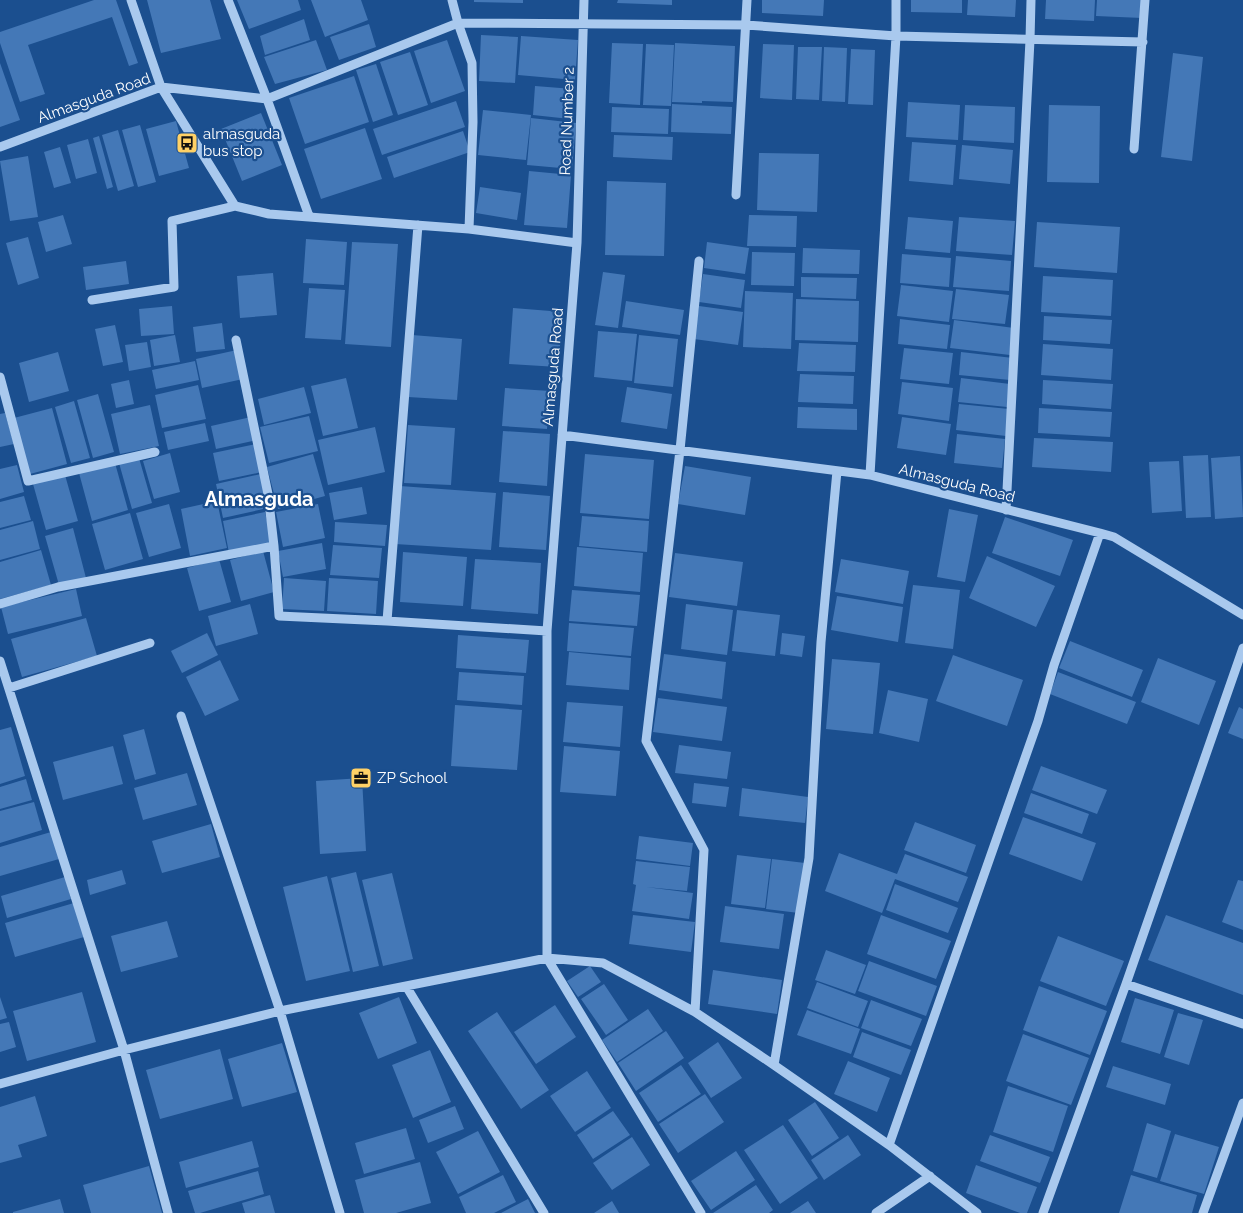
<svg xmlns="http://www.w3.org/2000/svg" width="1243" height="1213" viewBox="0 0 1243 1213" font-family="Raleway,sans-serif">
  <style>
    .building { fill: #4478b7 }
    .lines { fill: none; stroke-linecap: round; stroke-linejoin: round }
    .minor { stroke: #a9c9ee; stroke-width: 9 }
    .labels { text-anchor: middle; dominant-baseline: central; stroke-width: 4.5; stroke-linejoin: round; paint-order: stroke }
    .street-label { font-size: 15px; fill: #fff; stroke: #1b4f8f }
    .poi-label { font-size: 15px; fill: #fff; stroke: #1b4f8f; text-anchor: start }
    .district-label { font-size: 20px; font-weight: bold; fill: #fff; stroke: #1b4f8f }
  </style>
  <rect width="100%" height="100%" fill="#1b4f8f"/>
  <!-- building -->
  <path class="building" d="M94,0H116L138,63L129,66L112,17L28,45L45,94L20,102L0,43V32Z
    M147,0H210L221,39L161,53Z
    M237,0H298L301,10L249,29Z
    M311,0H361L368,20L325,37Z
    M474,0H523V3L474,2Z
    M618,0H672V5L617,3Z
    M762,0H824L823,16L762,13Z
    M911,0H962V13L911,12Z
    M968,0H1016L1015,17L967,15Z
    M1046,0H1095L1094,21L1045,19Z
    M1097,0H1143L1142,18L1096,16Z
    M304,19L310,40L265,55L260,36Z
    M369,24L376,47L339,60L330,37Z
    M481,35L518,37L515,83L479,81Z
    M521,36L578,40L575,80L518,75Z
    M316,40L327,70L275,84L264,57Z
    M447,40L465,91L431,103L414,51Z
    M612,43L643,44L640,105L609,103Z
    M675,43L735,46L733,102L702,101V103L672,102Z
    M646,44L674,45L671,106L643,105Z
    M763,44L794,45L792,100L760,98Z
    M798,47H822L819,100L796,99Z
    M824,47L847,48L845,102L822,101Z
    M851,49L875,50L873,105L848,104Z
    M410,52L428,105L398,115L380,62Z
    M1173,53L1203,57L1192,161L1161,157Z
    M0,63L20,120L0,127Z
    M376,64L393,115L373,122L356,70Z
    M354,76L369,122L305,144L289,98Z
    M535,86L573,89L570,119L533,115Z
    M456,101L465,127L382,155L373,129Z
    M908,102L960,105L958,140L906,137Z
    M672,104L732,107L731,134L671,132Z
    M965,105L1015,107L1014,143L963,140Z
    M1049,105L1100,106L1099,183L1047,182Z
    M612,107L669,109L668,134L611,132Z
    M483,110L531,115L526,160L478,155Z
    M261,113L282,165L242,181L221,129Z
    M531,118L576,123L572,169L527,165Z
    M176,121L189,168L159,176L146,129Z
    M140,125L156,182L138,187L122,130Z
    M365,128L382,179L321,199L304,149Z
    M118,130L134,186L118,191L102,135Z
    M463,131L470,152L394,178L387,157Z
    M614,135L673,137L672,160L613,157Z
    M99,136L113,187L107,189L93,138Z
    M88,139L97,173L76,179L67,145Z
    M912,142L956,145L953,185L909,181Z
    M962,145L1013,150L1010,184L959,179Z
    M60,147L71,183L54,188L44,152Z
    M759,153L819,154L817,212L757,210Z
    M28,156L38,217L10,221L0,161Z
    M529,171L571,175L567,228L524,225Z
    M607,181L666,183L664,256L605,255Z
    M480,187L521,193L517,220L476,213Z
    M63,215L72,244L46,252L38,222Z
    M749,215L797,216L796,247L747,246Z
    M908,217L953,221L950,253L905,249Z
    M959,217L1015,221L1012,255L956,251Z
    M1037,222L1120,227L1117,273L1034,267Z
    M28,237L39,278L18,285L6,243Z
    M306,239L347,242L344,285L303,283Z
    M352,242L398,244L391,347L345,344Z
    M707,242L749,248L745,274L704,268Z
    M803,248L860,250L859,274L802,273Z
    M752,252L795,253L794,286L751,285Z
    M902,254L951,258L949,287L900,283Z
    M956,256L1011,261L1009,291L953,287Z
    M126,261L129,284L86,290L83,267Z
    M603,272L625,275L618,328L595,325Z
    M273,273L277,315L240,318L237,276Z
    M703,274L745,280L741,308L699,302Z
    M1043,276L1113,280L1111,316L1041,312Z
    M801,277L857,278L856,299L801,297Z
    M901,285L953,291L949,322L897,316Z
    M309,288L345,290L341,340L305,338Z
    M956,289L1009,295L1005,324L952,319Z
    M745,291L793,293L791,349L743,347Z
    M796,299L859,301L858,342L795,340Z
    M626,301L684,310L680,335L622,327Z
    M172,306L174,334L141,336L139,309Z
    M699,306L743,312L738,345L694,339Z
    M513,308L563,312L558,367L509,364Z
    M1044,316L1112,320L1110,344L1043,340Z
    M900,319L950,325L947,349L898,344Z
    M954,320L1014,328L1010,355L950,348Z
    M222,323L225,349L196,352L193,327Z
    M115,325L123,362L103,366L95,329Z
    M598,331L637,334L632,381L594,377Z
    M175,335L180,362L154,366L150,340Z
    M412,335L462,339L457,400L408,397Z
    M639,335L678,339L673,387L634,383Z
    M147,342L151,367L129,371L125,345Z
    M799,343L856,345L855,372L797,371Z
    M1043,344L1113,349L1111,380L1041,375Z
    M904,348L953,353L949,384L900,379Z
    M237,350L243,379L202,388L196,359Z
    M58,352L69,391L29,402L19,363Z
    M961,352L1013,358L1010,380L959,375Z
    M195,361L199,380L156,389L152,370Z
    M800,374L854,376L853,404L798,402Z
    M346,378L358,428L323,436L311,386Z
    M961,378L1010,384L1007,407L958,402Z
    M129,380L134,404L116,408L111,384Z
    M1043,380L1113,384L1111,409L1042,404Z
    M902,382L953,388L949,421L898,414Z
    M198,385L206,419L162,428L155,395Z
    M304,387L311,413L264,425L258,399Z
    M627,387L672,394L667,429L621,422Z
    M505,388L550,391L547,429L502,426Z
    M98,394L114,452L93,458L77,400Z
    M74,401L90,458L71,463L55,407Z
    M959,404L1009,409L1006,436L956,430Z
    M150,405L159,446L120,454L111,414Z
    M798,407L857,409V430L797,428Z
    M52,408L67,464L30,474L14,418Z
    M1039,408L1112,412L1110,437L1038,433Z
    M5,413L14,444L0,447V414Z
    M309,416L318,451L269,463L260,427Z
    M251,417L257,440L216,449L211,426Z
    M902,417L951,424L946,455L897,448Z
    M205,423L209,441L168,450L164,432Z
    M408,425L455,428L451,485L404,483Z
    M375,427L385,472L328,485L318,440Z
    M503,431L550,434L547,486L499,482Z
    M957,434L1005,439L1002,468L954,463Z
    M1034,438L1113,442L1111,472L1032,467Z
    M256,444L262,472L219,481L213,453Z
    M170,453L180,492L154,499L143,461Z
    M313,454L325,496L278,509L267,467Z
    M585,454L654,460L649,519L580,513Z
    M1208,455L1211,517L1186,518L1183,456Z
    M1240,456L1243,517L1215,519L1211,458Z
    M139,458L152,503L132,509L119,463Z
    M1179,461L1182,511L1152,513L1149,462Z
    M115,463L128,510L92,521L79,473Z
    M17,465L24,492L0,499V469Z
    M685,466L751,477L745,515L678,504Z
    M261,474L268,508L223,518L216,484Z
    M65,475L78,521L46,530L33,484Z
    M400,486L496,493L491,550L395,544Z
    M362,487L367,514L334,520L329,493Z
    M503,492L550,496L546,550L499,547Z
    M24,496L31,520L0,528V502Z
    M217,501L227,548L190,556L181,509Z
    M169,504L181,548L149,557L136,513Z
    M318,504L325,538L283,547L276,512Z
    M949,509L978,515L965,582L937,577Z
    M265,512L272,543L229,553L223,521Z
    M130,513L143,559L105,570L92,524Z
    M582,516L649,521L647,552L579,546Z
    M1005,517L1073,540L1060,576L992,553Z
    M33,521L40,549L0,560V530Z
    M335,522L387,525L385,546L334,542Z
    M73,528L86,578L59,585L45,536Z
    M322,543L326,569L283,577L278,551Z
    M333,545L382,548L379,578L330,575Z
    M577,547L643,553L640,592L574,586Z
    M41,550L51,585L0,599V562Z
    M263,551L274,592L241,601L230,560Z
    M403,552L467,557L463,606L400,602Z
    M675,553L743,562L737,606L669,597Z
    M987,556L1055,586L1036,627L969,598Z
    M219,559L231,602L199,611L187,568Z
    M475,559L541,563L538,614L471,609Z
    M841,559L909,571L903,604L835,592Z
    M284,578L326,581L324,611L282,609Z
    M329,578L378,581L376,614L327,611Z
    M913,585L960,590L953,649L905,643Z
    M76,589L82,616L8,634L1,607Z
    M572,590L640,595L637,626L569,621Z
    M837,596L903,607L898,642L831,630Z
    M250,604L258,634L216,646L208,616Z
    M686,604L733,610L727,655L681,649Z
    M737,610L780,615L775,656L732,651Z
    M86,618L97,656L22,677L11,639Z
    M569,623L634,628L631,656L567,651Z
    M207,633L218,655L182,673L171,651Z
    M782,633L805,636L802,657L780,654Z
    M458,635L529,640L526,673L456,668Z
    M1070,641L1143,670L1132,697L1059,668Z
    M569,652L631,658L629,690L566,685Z
    M664,654L726,662L722,699L659,690Z
    M953,655L1023,680L1007,726L936,701Z
    M1158,658L1216,681L1199,725L1141,702Z
    M832,659L880,663L873,734L826,729Z
    M220,660L239,700L205,716L186,677Z
    M459,672L524,676L522,705L457,700Z
    M1058,672L1136,702L1127,724L1050,694Z
    M888,690L928,699L919,742L879,733Z
    M658,698L727,707L722,741L653,732Z
    M567,702L623,706L620,747L563,742Z
    M455,705L522,710L517,770L451,766Z
    M1239,707L1243,709V739L1228,733Z
    M11,727L25,776L0,784V730Z
    M144,729L156,774L135,780L123,735Z
    M679,745L731,752L727,779L675,773Z
    M113,746L123,784L63,800L53,762Z
    M564,746L620,751L616,796L560,792Z
    M1041,766L1107,790L1097,814L1032,790Z
    M187,773L197,805L143,820L134,788Z
    M362,778L366,851L320,854L316,781Z
    M26,779L32,800L0,809V787Z
    M694,783L729,787L726,807L692,803Z
    M742,788L808,797L805,823L739,816Z
    M1031,793L1089,814L1082,834L1024,813Z
    M34,802L42,830L0,843V811Z
    M1023,817L1096,843L1082,881L1009,854Z
    M915,822L976,845L966,873L904,850Z
    M211,824L220,857L162,873L152,841Z
    M51,832L59,859L0,876V847Z
    M639,836L693,843L690,866L636,859Z
    M839,853L897,874L905,854L968,877L958,902L895,879L882,913L825,891Z
    M737,855L771,859L765,908L731,904Z
    M772,859L805,863L799,913L766,909Z
    M636,861L690,867L687,891L646,887L693,893L689,919L632,911L636,885L633,884Z
    M122,870L126,884L90,895L87,880Z
    M356,872L379,966L353,972L331,878Z
    M392,873L413,959L383,966L362,880Z
    M327,876L350,971L306,981L283,887Z
    M65,877L71,899L7,918L1,896Z
    M1238,880L1243,881V930L1222,922Z
    M895,884L958,908L948,933L886,910Z
    M74,903L84,937L15,957L5,923Z
    M725,906L784,914L779,949L720,942Z
    M633,915L695,922L691,952L629,944Z
    M881,915L951,941L936,979L867,954Z
    M1166,915L1243,943V995L1148,960Z
    M167,921L178,957L121,972L111,936Z
    M1058,936L1124,961L1106,1006L1040,981Z
    M826,950L866,965L855,994L815,980Z
    M869,961L937,986L926,1016L858,991Z
    M590,966L601,982L578,997L567,981Z
    M713,970L782,980L777,1014L708,1004Z
    M817,982L868,1001L858,1027L807,1008Z
    M604,984L628,1020L606,1035L581,999Z
    M1039,986L1107,1011L1090,1055L1023,1030Z
    M82,992L96,1042L27,1061L13,1011Z
    M0,997L7,1018L0,1020Z
    M399,997L417,1043L378,1059L359,1013Z
    M1135,998L1174,1010L1160,1054L1121,1042Z
    M871,1000L922,1019L911,1046L861,1028Z
    M555,1005L576,1037L536,1064L514,1032Z
    M648,1009L663,1031L617,1062L602,1040Z
    M807,1010L860,1029L851,1054L797,1035Z
    M497,1012L549,1090L521,1109L468,1031Z
    M1178,1013L1203,1020L1189,1065L1164,1057Z
    M9,1022L16,1047L0,1052V1024Z
    M666,1031L684,1058L636,1091L618,1063Z
    M862,1032L911,1050L901,1075L853,1057Z
    M1023,1034L1089,1058L1071,1105L1006,1081Z
    M718,1042L742,1078L711,1098L688,1063Z
    M282,1043L297,1092L242,1107L228,1059Z
    M220,1049L233,1099L160,1119L146,1070Z
    M430,1050L451,1102L413,1118L392,1065Z
    M848,1061L890,1078L877,1112L834,1094Z
    M681,1065L701,1094L658,1122L639,1093Z
    M1113,1066L1171,1084L1165,1105L1106,1087Z
    M587,1071L611,1108L575,1132L550,1096Z
    M1008,1086L1068,1106L1053,1152L993,1132Z
    M705,1094L724,1122L678,1153L659,1124Z
    M35,1096L47,1136L18,1145L22,1157L0,1163V1107Z
    M815,1102L839,1138L812,1156L788,1120Z
    M455,1106L464,1129L428,1143L419,1120Z
    M613,1111L630,1135L593,1159L577,1135Z
    M1147,1123L1171,1131L1157,1178L1133,1171Z
    M783,1125L818,1178L780,1204L744,1150Z
    M406,1128L415,1159L364,1174L355,1143Z
    M478,1131L500,1172L458,1194L436,1152Z
    M1175,1134L1219,1147L1204,1194L1160,1181Z
    M848,1135L861,1155L824,1180L811,1160Z
    M990,1135L1050,1157L1040,1183L980,1161Z
    M632,1137L650,1165L612,1190L593,1163Z
    M252,1141L259,1167L186,1188L179,1162Z
    M736,1151L755,1180L711,1210L691,1181Z
    M420,1162L431,1203L396,1213H364L355,1180Z
    M976,1165L1037,1187L1027,1213H1020L966,1193Z
    M149,1166L162,1213H91L83,1185Z
    M258,1171L264,1194L200,1213H195L188,1191Z
    M503,1175L516,1202L494,1213H466L459,1197Z
    M1131,1175L1197,1195L1192,1213H1119Z
    M756,1185L773,1210L769,1213H713Z
    M270,1195L275,1213H245L242,1203Z
    M60,1199L64,1213H13V1212Z
    M528,1199L535,1213H501Z
    M612,1201L619,1213H594Z
    M808,1201L816,1213H790Z"/>
  <g class="lines">
    <!-- minor -->
    <path class="minor" d="M131,0L161,87L235,206L269,214L469,229L577,243L547,631V958L701,1213
      M228,0L267,99L309,216
      M452,0L458,23L472,63L473,122L469,229
      M0,147L161,87L267,99L458,23L746,25L896,36L1143,42
      M1134,149L1145,0
      M736,195L747,0
      M577,243L584,0
      M92,300L174,287L172,221L235,206
      M236,340L268,494L274,546L279,616L387,621L547,631
      M0,377L28,481L155,452
      M562,435L870,475L1100,533L1114,537L1243,615
      M870,475L896,36V0
      M1006,510L1030,40L1031,0
      M0,604L58,587L274,546
      M387,621L418,225
      M0,661L124,1050L168,1213
      M9,688L150,643
      M181,716L280,1011L340,1213
      M1126,984L1243,1024
      M406,986L544,1213
      M695,1012L704,850L646,741L680,450L699,261
      M774,1065L809,858L821,642L837,471
      M0,1084L124,1050L280,1011L547,958L603,963L695,1012L774,1065L889,1145L977,1213
      M889,1145L1038,721L1054,665L1100,533
      M876,1213L930,1176
      M1043,1213L1126,984L1243,648
      M1203,1213L1243,1103"/>
  </g>
  <!-- icons -->
  <defs>
    <g id="bus-square" transform="scale(1.125)"><rect x="-9" y="-9" width="18" height="18" rx="4" fill="#ffd166" stroke="#1b4f8f"/><path d="M-5-6H5V4H4V6H2V4H-2V6H-4V4H-5ZM-3.5-4V0h7V-4ZM-3.5 1.2v1.5H-2V1.2ZM2 1.2v1.5H3.5V1.2Z" fill="#111"/></g>
    <g id="office-square" transform="scale(1.125)"><rect x="-9" y="-9" width="18" height="18" rx="4" fill="#ffd166" stroke="#1b4f8f"/><path d="M-6-3h4V-5.5h4V-3h4V5H-6ZM-1-4.5V-3h2v-1.5ZM-6 0V1H6V0Z" fill="#111"/></g>
  </defs>
  <g fill-rule="evenodd">
    <use href="#bus-square" x="187" y="143"/>
    <use href="#office-square" x="361" y="778"/>
  </g>
  <g class="labels">
    <!-- street labels -->
    <g class="street-label">
      <text transform="translate(94 98) rotate(-20)">Almasguda Road</text>
      <text transform="translate(567 121) rotate(-88)">Road Number 2</text>
      <text transform="translate(553 367) rotate(-85)">Almasguda Road</text>
      <text transform="translate(957 483) rotate(14)">Almasguda Road</text>
    </g>
    <!-- poi labels -->
    <g class="poi-label">
      <text x="203" y="134">almasguda<tspan x="203" dy="17">bus stop</tspan></text>
      <text x="377" y="778">ZP School</text>
    </g>
    <!-- district labels -->
    <g class="district-label">
      <text x="259" y="499">Almasguda</text>
    </g>
  </g>
</svg>
